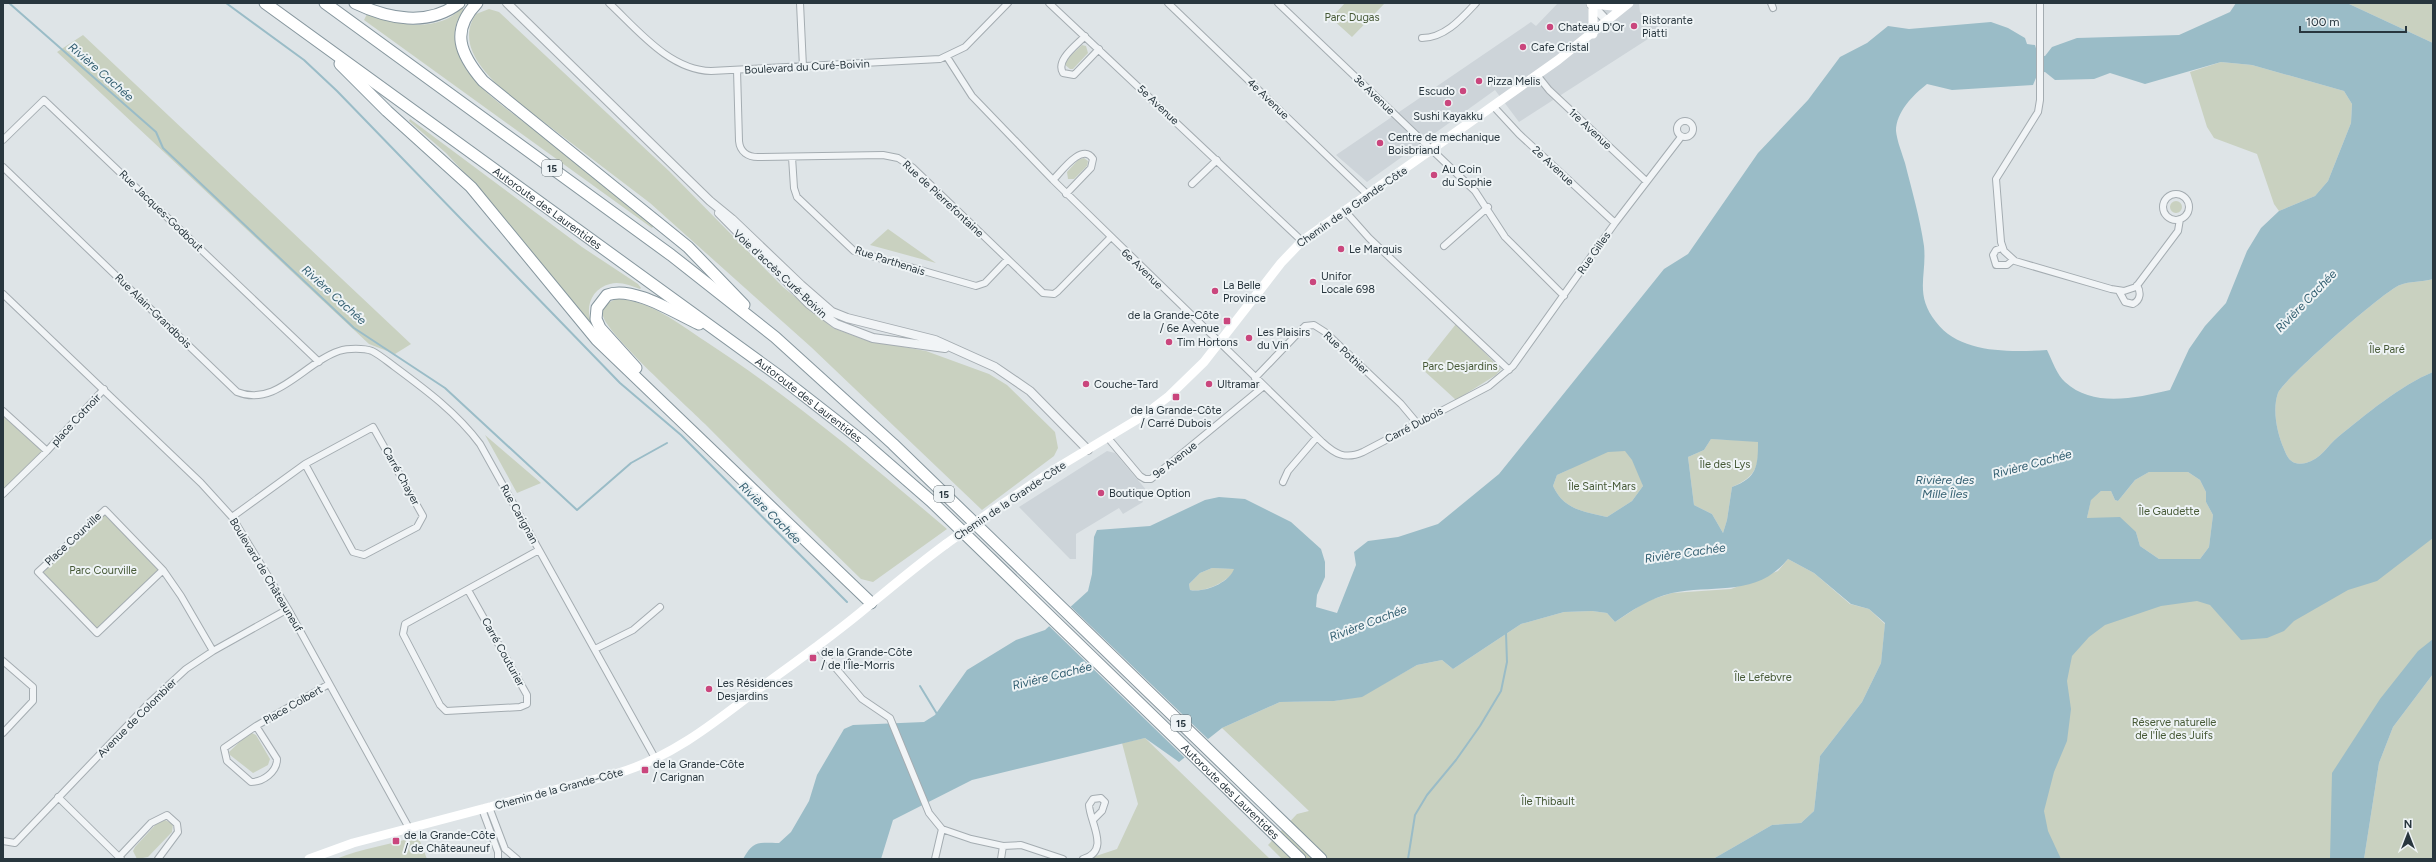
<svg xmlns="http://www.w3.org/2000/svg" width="2436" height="862" viewBox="0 0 2436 862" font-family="Figtree,sans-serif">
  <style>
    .built { fill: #cdd4d9 }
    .green { fill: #c9d1c0 }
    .water { fill: #9abcc7; fill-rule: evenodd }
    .pier { fill: #dee4e7 }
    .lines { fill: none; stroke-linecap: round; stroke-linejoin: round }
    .stream { stroke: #9abcc7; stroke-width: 2 }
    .minor-casing { stroke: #a4acb1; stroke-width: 8 }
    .tertiary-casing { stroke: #a4acb1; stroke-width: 10 }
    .motorway-casing { stroke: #86969e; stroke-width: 13 }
    .minor { stroke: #f1f4f6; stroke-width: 6 }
    .tertiary { stroke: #f1f4f6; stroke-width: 8 }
    .secondary { stroke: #fff; stroke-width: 9 }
    .motorway { stroke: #fff; stroke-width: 11 }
    .secondary-bridge { stroke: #fff; stroke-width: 9 }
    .poi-dot { fill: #ca467d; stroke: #eef3f5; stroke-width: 1.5 }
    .labels { text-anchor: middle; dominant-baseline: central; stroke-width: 4; stroke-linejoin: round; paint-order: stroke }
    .shield { fill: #eef3f5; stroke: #636f75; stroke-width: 1 }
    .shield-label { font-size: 10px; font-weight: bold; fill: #28363e }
    .park-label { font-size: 11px; fill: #465936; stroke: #eef3f5 }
    .poi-label { font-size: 11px; fill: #28363e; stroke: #eef3f5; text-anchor: start }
    .street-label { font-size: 11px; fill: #28363e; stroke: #eef3f5 }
    .water-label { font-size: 12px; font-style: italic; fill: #335f71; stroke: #eef3f5 }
  </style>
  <rect width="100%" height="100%" fill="#dee4e7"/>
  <!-- built -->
  <path class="built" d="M1558,3H1639L1640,12L1662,30L1519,122L1495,90L1367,182L1336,155L1531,22L1536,26Z
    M1107,451L1115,453L1148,492L1142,500L1143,502L1123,514L1119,508L1076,534V559H1070L1019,507Z"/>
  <!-- green -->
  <path class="green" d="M1345,3H1385L1352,37L1331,18Z
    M2347,3H2433V43Z
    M462,7L464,10C449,28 454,50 466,69C483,94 513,113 537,132C576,162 616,193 655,224L652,228L364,20L367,14C395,25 440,34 462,7Z
    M489,9L499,12L669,171L783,287L833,328L865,340L926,351L989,374L1007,385L1055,432L1058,448L1054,456L982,510L811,347L650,203L507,94C486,74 455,45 476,14Z
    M83,35L411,344L395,354L369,344L57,52Z
    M1082,45L1086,46L1088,53L1073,69H1070L1063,63Z
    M2221,62L2252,65L2344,91L2352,104L2351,123L2328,181L2315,196L2279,211L2274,204L2257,154L2214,138L2207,127L2190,72Z
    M410,119L582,247L638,284L641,288L640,289C631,286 620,281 610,284C589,289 583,313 595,329L484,194L446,153L409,121Z
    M1084,158L1088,161L1087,166L1074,179H1068L1067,172L1078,160Z
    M2170 207a6 6 0 1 1 12 0a6 6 0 1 1-12 0Z
    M888,229L936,263L870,245Z
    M2433,279V372C2401,385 2365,415 2338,437C2327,446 2321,459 2306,463C2293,466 2288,460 2284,449C2277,433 2272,410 2278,393C2284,379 2385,290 2400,285C2410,281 2422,282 2433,279Z
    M616,299C648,299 679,324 705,341C791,397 869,463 947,529L873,582L861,579C808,528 757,476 705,424C688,407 607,334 603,316C601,305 608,303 616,299Z
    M1456,324L1501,369L1496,375L1456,400L1421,368Z
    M1761,400L1759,466L1758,455C1758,472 1747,481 1732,487L1727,520L1723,533L1712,514L1694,505L1688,457L1704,450L1711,439L1758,441Z
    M1620,404L1643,486L1632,501L1607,517C1583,511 1564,510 1553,486L1557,475L1570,469Z
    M3,411L46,451L3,494Z
    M485,435L541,483L517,493Z
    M2149,472H2188L2200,480L2206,492V502L2213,515L2209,547L2200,559H2159L2140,546L2136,532L2087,518L2091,499L2101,491H2111L2115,500L2118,501L2135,480Z
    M105,510L163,570L99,634L39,571Z
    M2433,518V650L2373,740L2355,859H2041L2054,636Z
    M1788,559L1814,573L1850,604L1869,609L1885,624L1881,663L1862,702L1820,756L1814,811L1801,823L1772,825L1713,859H1282L1268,845L1297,814L1309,811L1222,728L1280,702L1334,701L1362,696L1417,665L1442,660L1453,669L1521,624L1564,612L1592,611L1607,613L1615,622L1647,601L1672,593L1731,589L1778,571Z
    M1212,568L1235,569C1229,582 1204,593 1190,590L1189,584L1200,573Z
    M2433,674V859H2364L2379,763L2393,727Z
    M250,732L256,735L270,759L268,765L253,773L230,755L229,752Z
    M1145,738L1270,859H1087L1117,849L1138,804L1122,743Z
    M165,820L173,824L172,832L148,857L137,859L133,851L135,847L158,822Z
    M418,836L427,859H336C362,848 391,845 418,836Z"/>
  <!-- water -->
  <path class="water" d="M2236,3H2347L2433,43V279C2422,282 2410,281 2400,285C2385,290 2284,379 2278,393C2272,410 2277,433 2284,449C2288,460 2293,466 2306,463C2321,459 2327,446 2338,437C2365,415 2401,385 2433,372V538L2377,581L2348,590L2294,621L2284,631L2267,638L2241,640L2210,605L2197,601L2161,606L2105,625L2089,637L2072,656L2067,681L2071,709L2067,741L2054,772L2044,811L2048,831L2061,859H1713L1772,825L1801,823L1814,811L1820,756L1862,702L1881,663L1885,623L1869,609L1851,604L1814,573L1788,559C1756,598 1714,584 1672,593C1650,598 1633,610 1615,622L1607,613L1592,611L1564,612L1521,624L1453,669L1442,660L1417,665L1362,697L1334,701L1280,702L1222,728L1179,762L1145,738L972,780L893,820L881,859H743C754,840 758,843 779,843L791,832L809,801L817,775L844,729L853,725L924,722L935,715L967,670L1016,640L1045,630L1088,591L1092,574L1094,537L1097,530L1150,526L1205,500L1219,497L1245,499L1291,522L1321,549L1325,562V577L1317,595L1316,607L1337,613L1356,565L1354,552L1368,541L1398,537L1438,524L1499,474L1664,269L1688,254L1758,153L1808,100L1840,57L1867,43L1888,26L1909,29L1991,22L2008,28L2025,38L2027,44L2035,45L2038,55L2045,56L2052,47L2077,38L2179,35L2230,12ZM2221,62L2252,65L2344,91L2352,104L2351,123L2328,181L2315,196L2279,211L2261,228L2247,251L2226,303L2205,326L2189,349L2170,390C2136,398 2093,408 2065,382C2057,375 2052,360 2047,350C2010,352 1960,354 1936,322C1914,294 1927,276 1924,246C1920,218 1912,191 1905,163C1902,153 1897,141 1896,131C1896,112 1913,95 1927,84L1952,90L2033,85L2038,73L2045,72L2055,80L2094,79L2110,73L2145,84ZM1711,439L1758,442C1758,466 1757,478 1732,487L1727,520L1723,533L1712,514L1694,505L1688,457L1704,450ZM1625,451L1632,460L1643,486L1632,501L1607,517C1583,511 1564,510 1553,486L1557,475L1608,452ZM2149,472H2188L2200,480L2206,492V502L2213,515L2209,547L2200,559H2159L2140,546L2136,532L2120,517L2087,518L2091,500L2101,491H2111L2115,500L2118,501L2135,480ZM1212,568L1234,569C1229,583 1204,593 1190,590L1189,584L1200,573Z
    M2433,639V674L2393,727L2379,763L2364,859H2330L2332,773L2380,699L2418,651Z"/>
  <!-- pier -->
  <path class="pier" d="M1069,605L1209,740L1186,759L1048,625Z"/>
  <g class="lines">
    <!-- stream -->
    <path class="stream" d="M9,3L156,132L163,148L354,328L445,388L577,510L631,463L667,443
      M226,3L304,60L337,91L620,383L681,435L847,602
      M920,686L937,714
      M1408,859L1415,815L1427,795L1456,760L1480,726L1501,691L1507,662L1506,633"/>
    <!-- minor casing -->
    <g class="minor-casing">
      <path id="minor" d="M609,3C637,29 669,70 711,71L940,59L965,47L1008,3
        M800,3L803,67
        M1049,3L1302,241
        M1168,3L1368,195
        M1278,3L1475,191L1505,237L1564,296
        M1771,3L1773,8
        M2040,3V100L2038,112L1996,179L2001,242L2004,251L2015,261L2111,289L2124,291L2136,287L2178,231L2180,219
        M1085,36C1077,45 1055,60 1063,73L1074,75L1099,49
        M1422,38C1445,38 1462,18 1476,3
        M947,57L972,96L1053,180L1322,442C1335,454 1345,460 1363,452L1489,386L1513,366L1615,223L1681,137
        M737,70L739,141C740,152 748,157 758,157L883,155L898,158L912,167L1043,293L1054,294L1058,291L1110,238
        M1537,75L1549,90L1646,181
        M1494,107L1519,134L1615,223
        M1677 129a8 8 0 1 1 16 0a8 8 0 1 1-16 0Z
        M3,140L44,100L319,362
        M792,157L794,188L797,197L854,251L976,286L985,283L1007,260
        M3,167L237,392C276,408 305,362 339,351C348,348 364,348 372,351C380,355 388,362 395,367C426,390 457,413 480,444L655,758
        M1053,180C1061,172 1082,142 1093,159L1091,168L1066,194
        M1192,184L1217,160
        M2163 207a13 13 0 1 1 26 0a13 13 0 1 1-26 0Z
        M1345,211L1369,238L1509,370
        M1444,246L1488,207
        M2002,248L1996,250L1993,255L1996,265H2007L2013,260
        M2119,291L2125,302L2133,304C2141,300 2141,292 2137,285
        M3,294L201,483L232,517L288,609L409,828
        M1255,378L1301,330L1305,326L1314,325L1325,332L1401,404L1417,423
        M3,411L47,451
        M1108,438L1140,476L1145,479H1151L1264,386
        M1283,482L1288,471L1317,437
        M3,494L47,451L104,389
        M232,517L305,464L373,427L423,516L417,527L364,555L353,552L305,464
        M163,570L97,633L38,572L105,510L163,570L181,596L213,651
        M468,590L527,695V704L520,707L446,711L440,705L403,634L405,624L539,550
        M817,646L862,699L890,718L929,813L942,829L971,839L1003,846L1021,845L1063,859
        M595,649L633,630L660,607
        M3,661L33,687V701L3,733
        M256,726L277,759C277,772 263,782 251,782L227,761L224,748L256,726L329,684
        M58,797L121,859
        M489,807L505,849L517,859
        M482,809L498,852V859
        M3,841L15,843L147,705L186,669L213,651L288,609
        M119,857L151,823L167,815L177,824L178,832L158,859
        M935,859L942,829
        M1001,859L1003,846
        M1083,859C1111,851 1090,823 1089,805L1093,799L1101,798L1105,802L1102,811L1093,820"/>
    </g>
    <!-- tertiary casing -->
    <g class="tertiary-casing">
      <path id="tertiary" d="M507,3L710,201L732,219L801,285L832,312L847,318L935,340L995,367L1030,391L1088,450
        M1591,4L1607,21
        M719,213L809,304L836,324L873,338L945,348"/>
    </g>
    <!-- motorway casing -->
    <g class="motorway-casing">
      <g id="motorway">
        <path id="s1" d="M265,3L779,376L861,440L931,501L1300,859"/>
        <path d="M325,3L671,255L775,337L893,444L1321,859"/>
        <path d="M355,3C388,19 428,27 459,3"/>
        <path d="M477,3C450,31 460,54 483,81L688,247L744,305"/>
        <path d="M340,64L387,111L471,187L597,340L871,603"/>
        <path d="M636,368L600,328L596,319L597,308L607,295C632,285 675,313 699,324"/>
      </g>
    </g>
    <!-- minor -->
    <use href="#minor" class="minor"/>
    <!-- tertiary -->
    <use href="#tertiary" class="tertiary"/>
    <!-- secondary -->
    <path class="secondary" d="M1591,4L1624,7
      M1593,34V7
      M992,511L1055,469L1143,416L1169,396L1204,362L1281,263L1302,241L1558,60L1629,3
      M309,859L353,843L615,774C669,759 713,724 757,690C792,665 827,640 861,612C889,589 916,566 946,544"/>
    <!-- motorway -->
    <use href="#motorway" class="motorway"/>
    <!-- secondary-bridge -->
    <path class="secondary-bridge" d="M946,544L992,511"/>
  </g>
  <!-- markers -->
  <g class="poi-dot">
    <circle cx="1634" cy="26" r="4"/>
    <circle cx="1550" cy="27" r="4"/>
    <circle cx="1523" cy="47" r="4"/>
    <circle cx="1479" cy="81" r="4"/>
    <circle cx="1463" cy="91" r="4"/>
    <circle cx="1448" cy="103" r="4"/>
    <circle cx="1380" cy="143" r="4"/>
    <circle cx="1434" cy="175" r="4"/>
    <circle cx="1341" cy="249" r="4"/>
    <circle cx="1313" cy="282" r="4"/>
    <circle cx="1215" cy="291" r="4"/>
    <rect x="1223" y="317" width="8" height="8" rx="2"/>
    <circle cx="1249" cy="338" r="4"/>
    <circle cx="1169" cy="342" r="4"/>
    <circle cx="1086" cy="384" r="4"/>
    <circle cx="1209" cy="384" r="4"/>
    <rect x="1172" y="393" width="8" height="8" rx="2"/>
    <circle cx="1101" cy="493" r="4"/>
    <rect x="809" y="654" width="8" height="8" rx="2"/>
    <circle cx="709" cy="689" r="4"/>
    <rect x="641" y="766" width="8" height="8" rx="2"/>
    <rect x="392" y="837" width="8" height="8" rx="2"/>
  </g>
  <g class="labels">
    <!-- shield labels -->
    <g class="shield">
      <rect x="542" y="160" width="20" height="16" rx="3"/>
      <rect x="934" y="486" width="20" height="16" rx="3"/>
      <rect x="1171" y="715" width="20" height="16" rx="3"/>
    </g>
    <g class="shield-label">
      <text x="552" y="168">15</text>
      <text x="944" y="494">15</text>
      <text x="1181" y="723">15</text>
    </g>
    <!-- park labels -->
    <g class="park-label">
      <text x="1352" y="17">Parc Dugas</text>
      <text x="2387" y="349">Île Paré</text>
      <text x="1460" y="366">Parc Desjardins</text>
      <text x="1725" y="464">Île des Lys</text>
      <text x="1602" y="486">Île Saint-Mars</text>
      <text x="2169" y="511">Île Gaudette</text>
      <text x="103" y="570">Parc Courville</text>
      <text x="1763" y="677">Île Lefebvre</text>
      <text x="2174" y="722">Réserve naturelle<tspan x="2174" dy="13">de l'Île des Juifs</tspan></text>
      <text x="1548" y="801">Île Thibault</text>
    </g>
    <!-- poi labels -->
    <g class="poi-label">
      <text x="1642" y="20">Ristorante<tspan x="1642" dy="13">Piatti</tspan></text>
      <text x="1558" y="27">Chateau D'Or</text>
      <text x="1531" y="47">Cafe Cristal</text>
      <text x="1487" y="81">Pizza Melis</text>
      <text x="1455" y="91" text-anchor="end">Escudo</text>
      <text x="1448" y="116" text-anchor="middle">Sushi Kayakku</text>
      <text x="1388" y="137">Centre de mechanique<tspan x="1388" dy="13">Boisbriand</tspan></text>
      <text x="1442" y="169">Au Coin<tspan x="1442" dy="13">du Sophie</tspan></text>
      <text x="1349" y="249">Le Marquis</text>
      <text x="1321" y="276">Unifor<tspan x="1321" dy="13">Locale 698</tspan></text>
      <text x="1223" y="285">La Belle<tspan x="1223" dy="13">Province</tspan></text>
      <text x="1219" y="315" text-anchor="end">de la Grande-Côte<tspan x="1219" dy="13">/ 6e Avenue</tspan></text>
      <text x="1257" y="332">Les Plaisirs<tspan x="1257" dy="13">du Vin</tspan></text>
      <text x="1177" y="342">Tim Hortons</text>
      <text x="1094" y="384">Couche-Tard</text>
      <text x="1217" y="384">Ultramar</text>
      <text x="1176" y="410" text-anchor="middle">de la Grande-Côte<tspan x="1176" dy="13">/ Carré Dubois</tspan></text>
      <text x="1109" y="493">Boutique Option</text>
      <text x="821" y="652">de la Grande-Côte<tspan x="821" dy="13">/ de l'Île-Morris</tspan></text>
      <text x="717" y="683">Les Résidences<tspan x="717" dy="13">Desjardins</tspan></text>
      <text x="653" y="764">de la Grande-Côte<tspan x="653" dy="13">/ Carignan</tspan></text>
      <text x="404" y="835">de la Grande-Côte<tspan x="404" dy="13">/ de Châteauneuf</tspan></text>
    </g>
    <!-- street labels -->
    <g class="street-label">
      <text transform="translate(807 67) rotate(-3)">Boulevard du Curé-Boivin</text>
      <text transform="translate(1374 95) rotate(44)">3e Avenue</text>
      <text transform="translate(1268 99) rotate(44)">4e Avenue</text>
      <text transform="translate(1158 105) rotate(43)">5e Avenue</text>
      <text transform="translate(1590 129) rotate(43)">1re Avenue</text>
      <text transform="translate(1553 166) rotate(43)">2e Avenue</text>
      <text transform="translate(943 199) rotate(43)">Rue de Pierrefontaine</text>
      <text transform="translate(1352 207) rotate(-35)">Chemin de la Grande-Côte</text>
      <text stroke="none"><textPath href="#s1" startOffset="349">Autoroute des Laurentides</textPath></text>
      <text transform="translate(161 211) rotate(44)">Rue Jacques-Godbout</text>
      <text transform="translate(1594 253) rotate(-55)">Rue Gilles</text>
      <text transform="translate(890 261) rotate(18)">Rue Parthenais</text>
      <text transform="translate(1142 269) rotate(44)">6e Avenue</text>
      <text transform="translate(780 274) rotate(43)">Voie d'accès Curé-Boivin</text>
      <text transform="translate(153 311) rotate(44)">Rue Alain-Grandbois</text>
      <text transform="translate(1346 353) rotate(43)">Rue Pothier</text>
      <text stroke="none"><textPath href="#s1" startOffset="673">Autoroute des Laurentides</textPath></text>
      <text transform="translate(76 420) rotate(-47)">place Cotnoir</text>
      <text transform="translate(1414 425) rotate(-28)">Carré Dubois</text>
      <text transform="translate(1175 460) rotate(-38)">9e Avenue</text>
      <text transform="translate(401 476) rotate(61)">Carré Chayer</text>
      <text transform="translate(1010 501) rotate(-34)">Chemin de la Grande-Côte</text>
      <text transform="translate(519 514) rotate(61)">Rue Carignan</text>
      <text transform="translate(73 539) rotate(-43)">Place Courville</text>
      <text transform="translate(266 575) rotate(59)">Boulevard de Châteauneuf</text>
      <text transform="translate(503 652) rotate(61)">Carré Couturier</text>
      <text transform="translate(293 705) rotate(-30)">Place Colbert</text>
      <text transform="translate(137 718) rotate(-45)">Avenue de Colombier</text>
      <text transform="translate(559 789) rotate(-15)">Chemin de la Grande-Côte</text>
      <text stroke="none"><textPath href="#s1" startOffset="1249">Autoroute des Laurentides</textPath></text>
    </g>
    <!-- water labels -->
    <g class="water-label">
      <text transform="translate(101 72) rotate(41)">Rivière Cachée</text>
      <text transform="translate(334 295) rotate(42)">Rivière Cachée</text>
      <text transform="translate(2306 301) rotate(-46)">Rivière Cachée</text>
      <text transform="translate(2032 464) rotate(-15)">Rivière Cachée</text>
      <text x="1945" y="480">Rivière des<tspan x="1945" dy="14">Mille Îles</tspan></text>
      <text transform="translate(770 513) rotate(45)">Rivière Cachée</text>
      <text transform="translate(1685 553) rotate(-8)">Rivière Cachée</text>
      <text transform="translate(1368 623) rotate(-21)">Rivière Cachée</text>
      <text transform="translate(1052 676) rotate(-14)">Rivière Cachée</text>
    </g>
  </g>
  <!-- border -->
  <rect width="2436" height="862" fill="none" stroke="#28363e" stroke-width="8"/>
  <!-- north arrow -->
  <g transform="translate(2408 834)" stroke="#eef3f5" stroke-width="3" paint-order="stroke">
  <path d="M0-3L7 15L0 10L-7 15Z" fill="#28363e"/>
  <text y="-6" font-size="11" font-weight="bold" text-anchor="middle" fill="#28363e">N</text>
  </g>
  <!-- scale -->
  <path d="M2300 26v6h106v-6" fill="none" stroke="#28363e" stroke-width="2"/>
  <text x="2306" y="26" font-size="12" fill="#28363e" stroke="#eef3f5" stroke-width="3" paint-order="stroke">100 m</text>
</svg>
